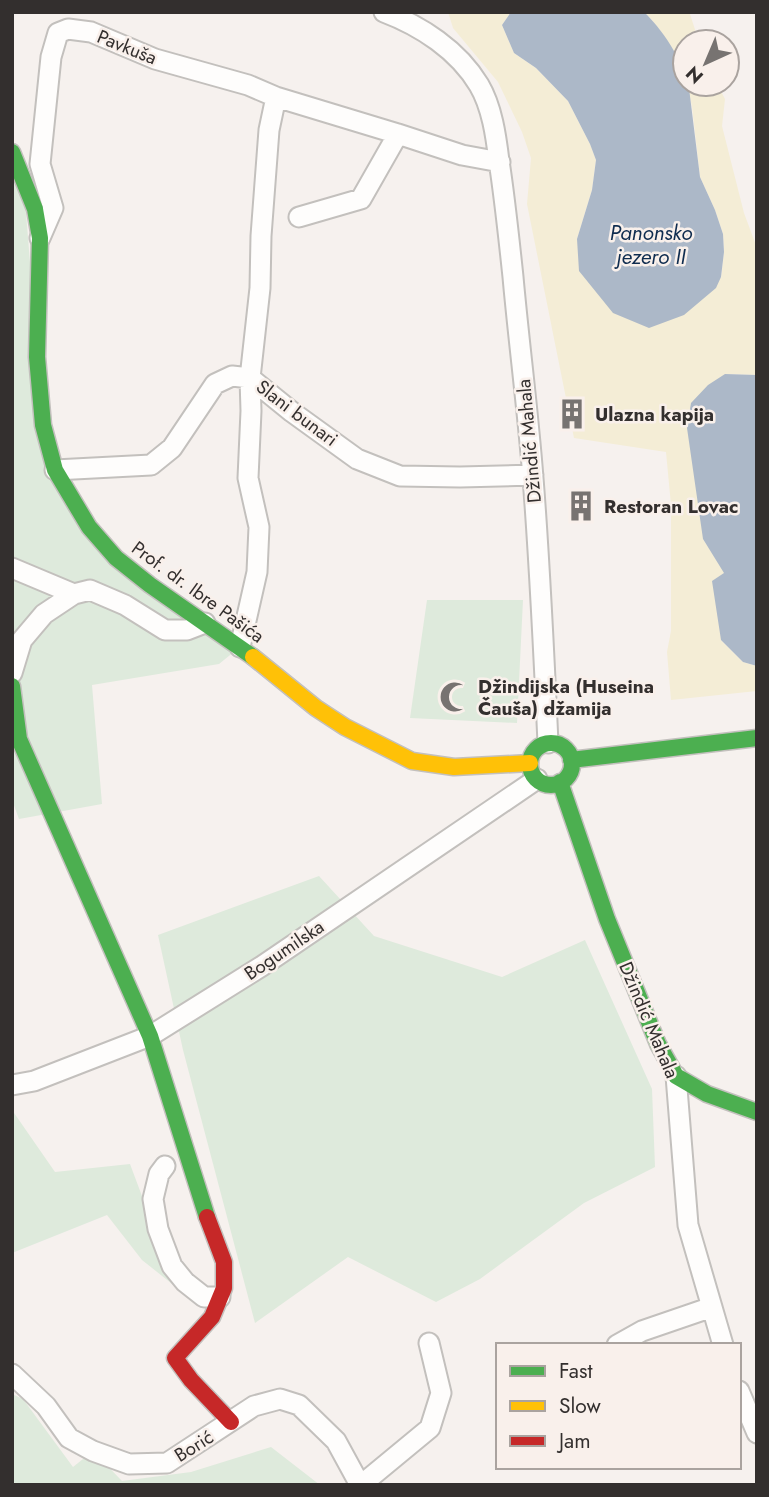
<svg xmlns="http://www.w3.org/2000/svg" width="769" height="1497" viewBox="0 0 769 1497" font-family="Jost,sans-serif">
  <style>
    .green { fill: #deeadc }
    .sand { fill: #f4edd6 }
    .water { fill: #acb8c8 }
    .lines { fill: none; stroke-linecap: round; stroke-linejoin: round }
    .street-casing { stroke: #c3c0bd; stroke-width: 23 }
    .fast-casing { stroke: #c3c0bd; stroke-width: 19 }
    .slow-casing { stroke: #c3c0bd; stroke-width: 19 }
    .jam-casing { stroke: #c3c0bd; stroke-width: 19 }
    .street { stroke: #fefdfc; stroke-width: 19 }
    .fast { stroke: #4caf50; stroke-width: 16 }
    .slow { stroke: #ffc107; stroke-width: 16 }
    .jam { stroke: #c62828; stroke-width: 16 }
    .labels { text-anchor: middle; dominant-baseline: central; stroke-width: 5; stroke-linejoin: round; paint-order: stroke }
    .street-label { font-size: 19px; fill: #332f2e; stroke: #f9f0eb }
    .poi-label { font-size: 19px; font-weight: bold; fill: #332f2e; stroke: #f9f0eb; text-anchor: start }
    .water-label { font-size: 21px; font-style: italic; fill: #0f2c4f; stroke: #f9f0eb }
  </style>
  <rect width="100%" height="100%" fill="#f6f1ee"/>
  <!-- green -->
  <path class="green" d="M12,152L23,175L43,425L89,527L240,647L219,664L92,685L102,804L19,819L12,800Z
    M427,600H523L517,723L410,718Z
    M319,876L374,936L502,977L585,940L652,1089L655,1167L584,1203L480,1279L436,1302L348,1257L255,1323L183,1050L158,935Z
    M12,1110L55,1172L130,1164L176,1287L142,1260L107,1215L12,1253Z
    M12,1394L23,1399L73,1467L93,1451L122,1481L191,1472L271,1447L320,1485H12Z"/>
  <!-- sand -->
  <path class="sand" d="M448,12H511L502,25L514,53L536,68L568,101L590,144L596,160L592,190L577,239L721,278L724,252L723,234L715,210L700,177L692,107L687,84H717L725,99L722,126L744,213L757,248V375L725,374L703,539L725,573L721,640L743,662L757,666V691L671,700L667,652L671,631V505L666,452L574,438L527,204L531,158L522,132L498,82L453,28Z
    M644,12H689L690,14L699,42H685V78C676,54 663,30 644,12Z"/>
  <!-- water -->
  <path class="water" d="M511,12H644C660,27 685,61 685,84H687L689,88L700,177L715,210L723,234L724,252L721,277L716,288L684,315L649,328L613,313L579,271L577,239L592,190L596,160L590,144L568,101L536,68L514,53L502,25Z
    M725,374L757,375V666L743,662L721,640L712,581L724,573L703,539L687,428L691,403L708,385Z"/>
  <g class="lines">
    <!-- street casing -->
    <g class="street-casing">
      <path id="street" d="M384,12C421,26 458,50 479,85C492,107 496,136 499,161C505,200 509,239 513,277C519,344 528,411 533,478C540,566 544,655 548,743
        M299,217L361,199L398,134
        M40,238L53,208L40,164L51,57L58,33L68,29L91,32L155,59L248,85L276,97L398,134L462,155L500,162
        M55,470L151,465L172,448L215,384L232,376L250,378L292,412L357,459L400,476L460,477L533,475
        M12,568L74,594
        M240,647L257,572L259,527L248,478L251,411L250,378L260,288L261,236L269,130L276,97
        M12,673L22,640L44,614L74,594L90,590L125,605L165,630H187L205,623
        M676,1076L688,1225L723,1345
        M12,1085L34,1081L150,1036L262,966L537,779
        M165,1166L159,1174L153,1199L158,1229L172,1266L185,1282L204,1297H220
        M617,1345L642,1331L712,1307
        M12,1374L46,1406L69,1438L93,1451L129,1464L167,1463L254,1406L280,1399L299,1405L336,1441L360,1485
        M739,1391L757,1433
        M361,1485L430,1428L441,1393L429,1343"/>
    </g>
    <!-- fast casing -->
    <g class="fast-casing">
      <path id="fast" d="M12,152L35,209L40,238L37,357L43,425L55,470L89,527L116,558L150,585L253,657
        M12,686L19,739L150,1036L207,1217
        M530 764a21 21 0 1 1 42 0a21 21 0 1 1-42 0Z
        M571,760L757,738
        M560,782L607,919L658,1044L676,1076L707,1094L757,1112"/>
    </g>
    <!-- slow casing -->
    <g class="slow-casing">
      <path id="slow" d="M253,657L316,708L345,727L412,761L454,767L530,763"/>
    </g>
    <!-- jam casing -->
    <g class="jam-casing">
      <path id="jam" d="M207,1217L224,1262V1288L212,1317L175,1358L191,1380L231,1422"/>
    </g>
    <!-- street -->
    <use href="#street" class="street"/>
    <!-- fast -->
    <use href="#fast" class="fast"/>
    <!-- slow -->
    <use href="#slow" class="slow"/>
    <!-- jam -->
    <use href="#jam" class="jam"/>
  </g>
  <!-- icons -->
  <defs>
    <g id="building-bare" transform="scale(2.415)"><path d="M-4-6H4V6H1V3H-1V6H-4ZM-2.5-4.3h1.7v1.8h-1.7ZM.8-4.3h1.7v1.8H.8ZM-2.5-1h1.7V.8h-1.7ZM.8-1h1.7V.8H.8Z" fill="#777371" stroke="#f9f0eb" stroke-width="2.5" paint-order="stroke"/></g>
    <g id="mosque-bare" transform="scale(2.415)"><path d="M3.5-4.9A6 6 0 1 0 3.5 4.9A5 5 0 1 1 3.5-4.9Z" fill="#777371" stroke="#f9f0eb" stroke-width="2.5" paint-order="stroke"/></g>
  </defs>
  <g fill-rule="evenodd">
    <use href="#building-bare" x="572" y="414"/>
    <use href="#building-bare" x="581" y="506"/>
    <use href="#mosque-bare" x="455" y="697"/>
  </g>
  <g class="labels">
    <!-- street labels -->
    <g class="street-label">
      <text transform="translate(127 47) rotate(22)">Pavkuša</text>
      <text transform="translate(297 413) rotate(37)">Slani bunari</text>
      <text transform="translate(529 441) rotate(-95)">Džindić Mahala</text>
      <text transform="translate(198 592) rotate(36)">Prof. dr. Ibre Pašića</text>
      <text transform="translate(284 950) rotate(-34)">Bogumilska</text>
      <text transform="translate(649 1020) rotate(67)">Džindić Mahala</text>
      <text transform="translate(194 1446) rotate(-32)">Borić</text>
    </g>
    <!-- poi labels -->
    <g class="poi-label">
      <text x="595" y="414">Ulazna kapija</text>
      <text x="604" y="506">Restoran Lovac</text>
      <text x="478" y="686">Džindijska (Huseina<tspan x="478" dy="22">Čauša) džamija</tspan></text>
    </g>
    <!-- water labels -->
    <g class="water-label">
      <text x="651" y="233">Panonsko<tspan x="651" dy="24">jezero II</tspan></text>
    </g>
  </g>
  <!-- border -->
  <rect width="769" height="1497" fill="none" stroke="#332f2e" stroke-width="28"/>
  <!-- legend -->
  <rect x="496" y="1343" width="245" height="126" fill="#f9f0eb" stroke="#aaa39f" stroke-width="2"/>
  <rect x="510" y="1366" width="35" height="10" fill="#4caf50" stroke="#aaa39f" stroke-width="2"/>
  <text x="559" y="1378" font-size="21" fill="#332f2e">Fast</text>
  <rect x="510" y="1401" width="35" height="10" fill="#ffc107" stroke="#aaa39f" stroke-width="2"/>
  <text x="559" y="1413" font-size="21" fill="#332f2e">Slow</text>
  <rect x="510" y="1436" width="35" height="10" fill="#c62828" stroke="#aaa39f" stroke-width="2"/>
  <text x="559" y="1448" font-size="21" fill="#332f2e">Jam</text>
  <!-- north arrow -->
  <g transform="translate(706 63) rotate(224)"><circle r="33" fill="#f9f0eb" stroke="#aaa39f" stroke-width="2"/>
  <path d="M0-5L12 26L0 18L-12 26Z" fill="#777371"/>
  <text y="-10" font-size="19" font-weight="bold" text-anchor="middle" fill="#332f2e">N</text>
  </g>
</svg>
